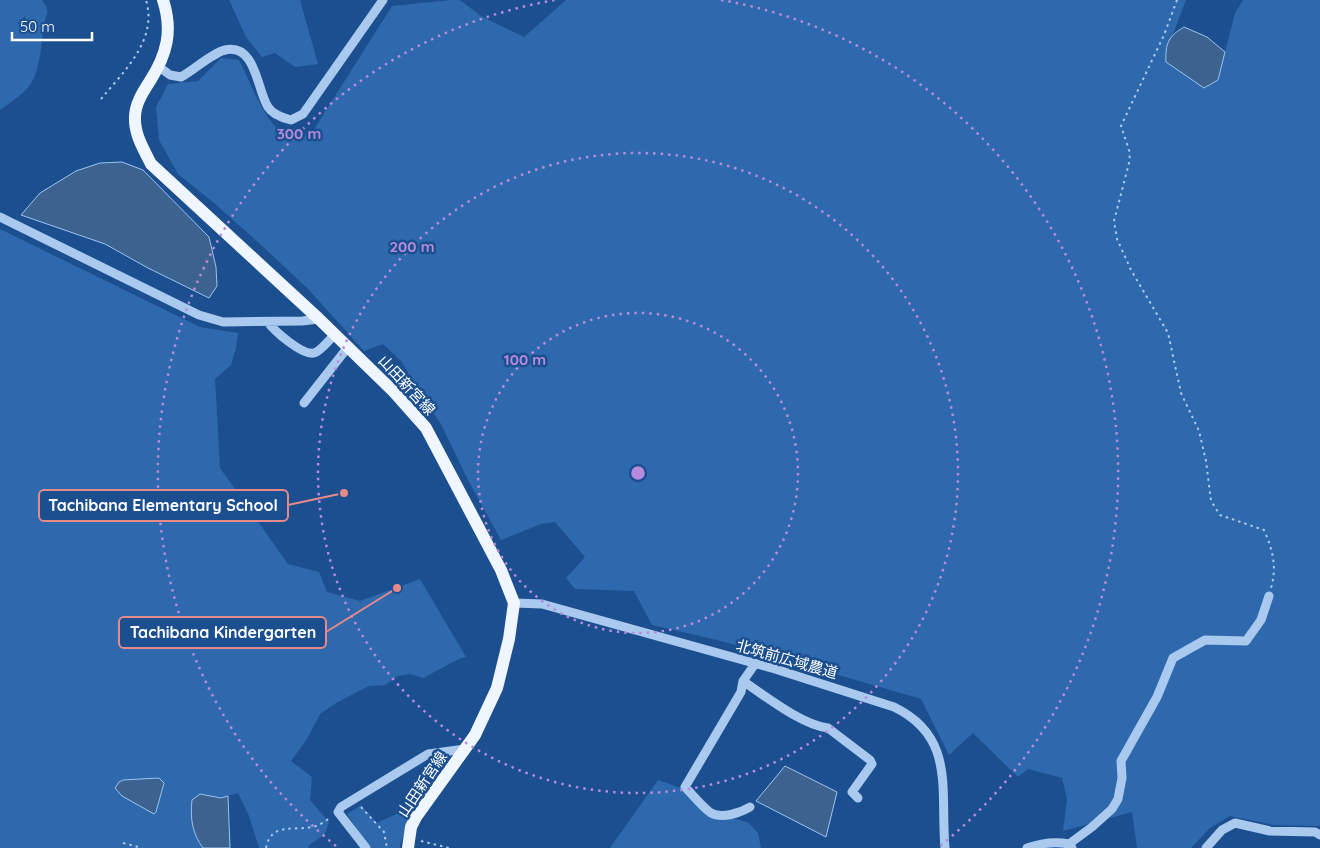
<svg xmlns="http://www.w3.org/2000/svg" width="1320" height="848" viewBox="0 0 1320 848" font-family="Quicksand,'Noto Sans JP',sans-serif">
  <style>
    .green { fill: #2e69ad }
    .water { fill: #3c6290; stroke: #9cc4f0 }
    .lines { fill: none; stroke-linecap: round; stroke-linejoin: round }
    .path { stroke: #a9c9ee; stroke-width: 2; stroke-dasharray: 2.5 4; stroke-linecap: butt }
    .minor { stroke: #a9c9ee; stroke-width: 9 }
    .major { stroke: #f0f6ff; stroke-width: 12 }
    .ring { fill: none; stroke: #b68bdc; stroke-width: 2.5; stroke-dasharray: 2.5 5 }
    .labels { text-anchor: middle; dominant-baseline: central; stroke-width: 5; stroke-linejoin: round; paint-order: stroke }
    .street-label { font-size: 15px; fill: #fff; stroke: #1b4f8f }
    .centre { fill: #b68bdc; stroke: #1b4f8f; stroke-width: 2.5 }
    .ring-label { font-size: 15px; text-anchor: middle; font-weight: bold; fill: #b68bdc; stroke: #1b4f8f; stroke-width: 5; stroke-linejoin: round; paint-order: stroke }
    .leader { fill: none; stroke: #e88989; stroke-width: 2 }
    .callout-dot { fill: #e88989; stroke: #1b4f8f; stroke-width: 2 }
    .callout { fill: #1b4f8f; stroke: #e88989; stroke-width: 2 }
    .callout-label { font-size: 16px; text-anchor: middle; font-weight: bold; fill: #fff }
  </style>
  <rect width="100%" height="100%" fill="#1b4f8f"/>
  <!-- green -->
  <path class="green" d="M0,0H42C53,15 44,15 43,29C42,45 40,63 34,78C28,92 11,102 0,110Z
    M229,0H300L318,64L295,67L275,53L262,57L246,37Z
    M451,0H460L481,16L524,37L566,0H1186L1173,34L1166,48L1218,80L1235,13L1243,0H1320V826L1274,825L1230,816L1210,828L1191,848H1137L1132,812L1063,831L1067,799L1062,778L1028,769L1018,777L973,733L949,755L921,699L725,642L652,625L634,591L575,589L566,578L585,557L555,522L541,524L501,540L468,480L441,424L418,391L402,362L383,344L364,351L309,290L271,254L214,203L178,174L159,140L156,107L168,84L198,81L221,58L239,60C250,80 268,136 294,137C300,137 308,133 313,131L392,6Z
    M0,229L200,327L238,333L236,348L231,365L215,379L220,468L288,564L319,572L327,592L360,601L420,579L466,657L459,659L423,678L410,674L398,676L385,685L369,686L336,703L320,714L307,739L291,761L312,777L310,800L329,822L325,834L308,846L309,848H259L249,816L238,793L221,798L200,794V843L203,848H0Z
    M658,780L692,792L714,812L749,823L758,833L761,848H610Z
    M361,805L377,823L405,810L413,814L400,844V848H369L347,814Z"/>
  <!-- water -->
  <path class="water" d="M1184,27L1207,37L1225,52L1218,80L1204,88L1166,62C1165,43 1169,36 1184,27Z
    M122,162L143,170L209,237L216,267L217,286L209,298L148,268L105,244L21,215L40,193L76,171L100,163Z
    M785,766L837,792L826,837L756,801Z
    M159,778L164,783L156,812L154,814L122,796L115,788L119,782L123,780Z
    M200,794L221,798L228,796L230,848H203C192,833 190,818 192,800Z"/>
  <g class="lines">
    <!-- path -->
    <path class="path" d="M1177,0L1164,35L1121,126L1130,153L1129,163L1114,221L1117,239L1131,270L1168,333L1181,393L1199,431L1206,461L1211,501L1220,515L1264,530C1273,550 1277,568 1271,588
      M101,99C124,71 158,40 146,0
      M361,807L384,832L387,848
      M421,841L449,848
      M123,843L142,848
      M266,848C271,822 293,831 312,827C319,826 325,821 330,818"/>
    <!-- minor -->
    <path class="minor" d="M158,66L170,75L181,77C194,70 212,53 225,50C256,43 257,90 268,107C273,115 283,118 291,120L303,114L383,0
      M0,217L199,315L223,322L302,321L319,319
      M268,322C274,331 303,356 314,353C321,351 329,340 335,334
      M304,403L348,347
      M514,603L542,604L775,669L894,707C956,737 940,790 945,848
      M743,681C765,696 802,725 828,728L870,760L872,764L852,792L858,798
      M750,807C740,813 722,819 711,813C703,808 692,794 685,787L741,692L743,681L755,664
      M1069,844L1092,827L1112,809L1118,799L1122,778L1121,761L1157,697L1173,658L1205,640L1246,641L1261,620L1269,596
      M366,848L338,812L341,807L428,754L465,749
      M1027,848C1041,843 1054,841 1069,844L1072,848
      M1206,848L1222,830L1235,823L1270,831L1315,832L1320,835"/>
    <!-- major -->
    <path class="major" d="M163,0C173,31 167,54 150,81C143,92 135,104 135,117C134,134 144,150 151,164L319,319L394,392L426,428L501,570L514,603L509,639L497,688L475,735L416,817L411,827L408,848"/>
  </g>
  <!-- distance rings -->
  <g class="ring">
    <circle cx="638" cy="473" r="160"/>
    <circle cx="638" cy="473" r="320"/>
    <path d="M336 846A480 480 0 0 1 555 0M721 0A480 480 0 0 1 940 846"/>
  </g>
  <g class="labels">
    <!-- street labels -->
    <g class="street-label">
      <text transform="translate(407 385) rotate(47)">山田新宮線</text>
      <text transform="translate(787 659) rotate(16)">北筑前広域農道</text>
      <text transform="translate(422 784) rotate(-56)">山田新宮線</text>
    </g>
  </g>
  <circle cx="638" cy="473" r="8" class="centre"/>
  <g class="ring-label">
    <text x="299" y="139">300 m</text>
    <text x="412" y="252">200 m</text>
    <text x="525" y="365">100 m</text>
  </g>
  <!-- callouts -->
  <path class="leader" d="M344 493L288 505M397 588L326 632"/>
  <g class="callout-dot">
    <circle cx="344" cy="493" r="5"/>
    <circle cx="397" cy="588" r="5"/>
  </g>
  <g class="callout">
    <rect x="39" y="490" width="249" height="31" rx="5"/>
    <rect x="119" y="617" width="207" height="31" rx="5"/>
  </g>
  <g class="callout-label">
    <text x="163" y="511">Tachibana Elementary School</text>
    <text x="223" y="638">Tachibana Kindergarten</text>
  </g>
  <!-- scale -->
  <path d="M12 32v8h80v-8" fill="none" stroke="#ffffff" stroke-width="2.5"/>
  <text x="20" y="32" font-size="15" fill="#ffffff" stroke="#1b4f8f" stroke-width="4" paint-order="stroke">50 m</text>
</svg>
